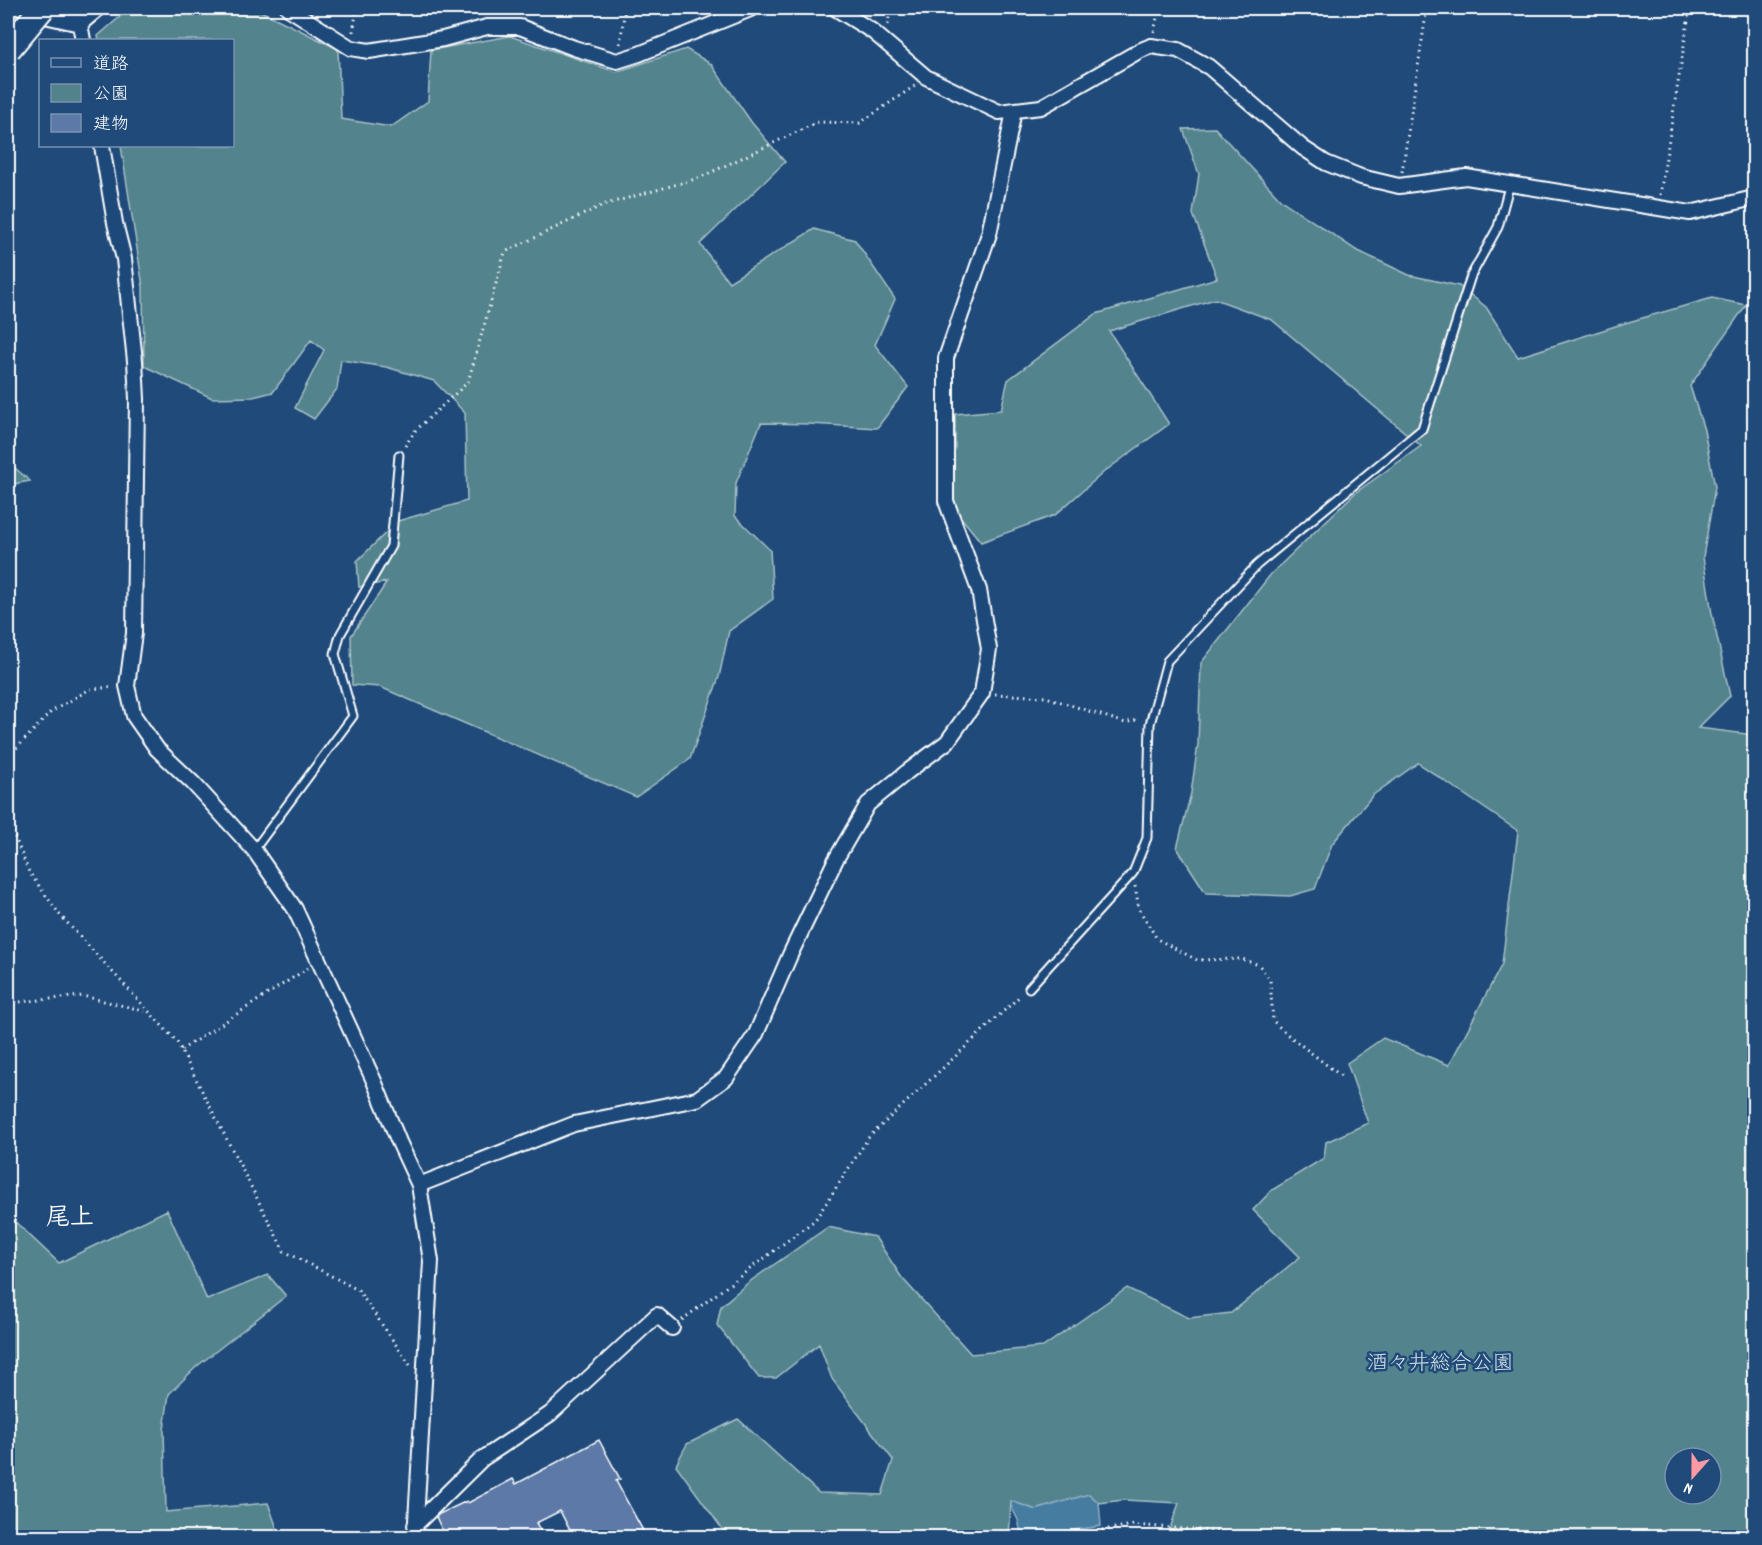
<svg xmlns="http://www.w3.org/2000/svg" width="1762" height="1545" viewBox="0 0 1762 1545" font-family="Dekko,'Klee One',sans-serif">
  <style>
    .green { fill: #52838d; stroke: #a8c1c6; stroke-width: 1.5; fill-rule: evenodd }
    .water { fill: #447ba0; stroke: #8fb0c6; stroke-width: 1.5 }
    .building { fill: #5d79a7; stroke: #fff; stroke-width: 1.5 }
    .lines { fill: none; stroke-linecap: round; stroke-linejoin: round }
    .lane-casing { stroke: #fff; stroke-width: 11 }
    .street-casing { stroke: #fff; stroke-width: 18 }
    .path { stroke: #fff; stroke-width: 3; stroke-dasharray: 1.5 4.5; stroke-linecap: butt }
    .lane { stroke: #1f4a7a; stroke-width: 7 }
    .street { stroke: #1f4a7a; stroke-width: 14 }
    .highway-bridge-casing { stroke: #fff; stroke-width: 28; stroke-linecap: butt }
    .highway-bridge { stroke: #1f4a7a; stroke-width: 24 }
    .labels { text-anchor: middle; dominant-baseline: central; stroke-width: 5; stroke-linejoin: round; paint-order: stroke }
    .park-label { font-size: 21px; fill: #d4e0e2; stroke: #1f4a7a }
    .quarter-label { font-size: 24px; font-weight: bold; fill: #fff; stroke: #1f4a7a }
  </style>
  <rect width="100%" height="100%" fill="#1f4a7a"/>
  <filter id="ink" filterUnits="userSpaceOnUse"><feTurbulence type="fractalNoise" baseFrequency=".0167" numOctaves="2"/><feDisplacementMap in="SourceGraphic" scale="12" xChannelSelector="R" yChannelSelector="G"/><feConvolveMatrix kernelMatrix="1 2 1 2 8 2 1 2 1" color-interpolation-filters="sRGB"/></filter>
  <g filter="url(#ink)">
    <!-- green -->
    <path class="green" d="M130,8H255L338,49L341,119L391,127L428,101L431,50L510,36L616,72L686,49L711,64L752,123L785,162L700,244L729,282L814,229L855,240L895,299L875,345L908,387L877,428L810,424L761,423L736,483L735,516L770,550L773,599L729,631L719,677L690,759L636,797L380,687L352,685L351,636L387,582L359,587L357,561L398,521L467,501L465,413L434,381L386,367L341,360L337,389L314,419L295,408L324,350L311,340L273,392L253,397L212,398L144,366L143,287L121,146H232V40H99L98,36Z
      M1215,128L1281,200L1356,250L1409,275L1459,286L1486,307L1518,357L1625,323L1712,298L1746,305L1690,386L1704,430L1715,487L1703,557L1712,614L1730,696L1698,728L1754,735V1537H1167L1179,1503L1124,1500L1099,1503L1089,1494L1036,1510L1011,1501L1009,1537H728L676,1465L687,1444L738,1419L819,1493L882,1495L893,1460L832,1379L819,1344L776,1378H759L717,1325L721,1306L749,1282L828,1227L875,1237L902,1278L971,1354L1043,1347L1127,1288L1189,1318L1231,1313L1300,1257L1253,1210L1272,1190L1324,1158L1326,1142L1368,1123L1347,1063L1383,1038L1449,1065L1502,964L1518,831L1418,763L1373,795L1332,844L1315,889L1290,896L1206,893L1177,848L1191,793L1198,744L1201,663L1271,574L1355,493L1421,446L1272,320L1215,299L1109,331L1169,424L1104,472L1055,515L981,542L951,505L949,465L955,448V414L1001,410L1008,380L1096,314L1217,278L1193,214L1199,174L1183,129ZM1675,1458H1711V1494H1675Z
      M8,462L30,481L8,485Z
      M167,1210L207,1300L268,1275L286,1296L196,1367L169,1394L164,1430L166,1512L268,1503L280,1537H8V1215L59,1263Z"/>
    <!-- water -->
    <path class="water" d="M1089,1494L1099,1503L1101,1526L1075,1530L1061,1537H1022L1018,1520L1011,1506V1501L1036,1510Z"/>
    <!-- building -->
    <path class="building" d="M599,1440L620,1479L616,1481L647,1538H574L560,1511L536,1523L542,1533L534,1538H446L436,1517L439,1514L467,1501L468,1503L513,1479L516,1484Z"/>
    <g class="lines">
      <!-- lane casing -->
      <g class="lane-casing">
        <path id="lane" d="M254,850L353,716L335,654L340,635L391,546L399,455
          M1029,988L1133,873L1147,838L1150,724L1167,661L1257,565L1422,429L1471,276L1498,227L1510,183"/>
      </g>
      <!-- street casing -->
      <g class="street-casing">
        <path id="street" d="M9,8L80,24
          M77,8L83,40
          M288,8L351,48L369,51L443,39L487,27H520L574,48L617,61L639,54L753,8
          M835,8L872,31L926,77L999,112L1041,107L1139,51L1151,46L1178,50L1209,67L1303,148L1326,163L1361,177L1399,186L1466,177L1690,213L1754,198
          M80,24L99,8
          M102,146L115,223L124,259L135,361L137,399L134,633L127,686L134,716L157,749L193,783L254,850L295,909L374,1081L399,1142L419,1185L431,1261L415,1538
          M419,1185L574,1124L697,1099L726,1078L756,1034L790,955L836,859L868,804L907,772L947,742L982,693L989,649L979,590L946,501V358L989,234L1014,111
          M415,1525L482,1459L550,1414L657,1315L672,1328"/>
      </g>
      <!-- path -->
      <path class="path" d="M888,25L890,8
        M353,32L357,8
        M1154,32L1159,8
        M620,44L625,8
        M1402,172L1427,8
        M1660,195L1690,8
        M405,446L415,431L468,382L505,252L603,205L699,178L818,122L860,123L916,85
        M995,694L1046,697L1125,723L1140,719
        M8,757L51,712L90,689L113,687
        M8,820L29,872L60,915L177,1042L284,1251L358,1290L410,1365
        M1135,886L1139,909L1157,939L1197,960L1242,959L1259,965L1270,980L1273,1021L1288,1035L1341,1076
        M8,1003L83,996L145,1011
        M181,1050L308,968
        M682,1320L815,1220L869,1137L1021,995
        M1102,1530L1134,1525L1223,1532L1236,1538"/>
      <!-- lane -->
      <use href="#lane" class="lane"/>
      <!-- street -->
      <use href="#street" class="street"/>
      <!-- highway-bridge casing -->
      <g class="highway-bridge-casing">
        <path id="highway-bridge" d="M8,49L42,8"/>
      </g>
      <!-- highway-bridge -->
      <use href="#highway-bridge" class="highway-bridge"/>
    </g>
  </g>
  <g class="labels">
    <!-- park labels -->
    <g class="park-label">
      <text x="1440" y="1365">酒々井総合公園</text>
    </g>
    <!-- quarter labels -->
    <g class="quarter-label">
      <text x="70" y="1219">尾上</text>
    </g>
  </g>
  <!-- margin -->
  <rect width="1762" height="1545" fill="none" stroke="#1f4a7a" stroke-width="30"/>
  <rect x="15" y="15" width="1732" height="1515" fill="none" stroke="#fff" stroke-width="2" filter="url(#ink)"/>
  <!-- legend -->
  <rect x="39" y="39" width="195" height="108" fill="#1f4a7a" stroke="#7992af" stroke-width="1.5"/>
  <rect x="51" y="58" width="30" height="9" fill="#1f4a7a" stroke="#7992af" stroke-width="1.5"/>
  <text x="93" y="69" font-size="18" fill="#ffffff">道路</text>
  <rect x="51" y="84" width="30" height="18" fill="#52838d" stroke="#7992af" stroke-width="1.5"/>
  <text x="93" y="99" font-size="18" fill="#ffffff">公園</text>
  <rect x="51" y="114" width="30" height="18" fill="#5d79a7" stroke="#7992af" stroke-width="1.5"/>
  <text x="93" y="129" font-size="18" fill="#ffffff">建物</text>
  <!-- north arrow -->
  <g transform="translate(1693 1476) rotate(201)"><circle r="28" fill="#1f4a7a" stroke="#7992af" stroke-width="1.5"/>
  <path d="M0-4.5L10 22L0 15L-10 22Z" fill="#ff9aa2"/>
  <text y="-9" font-size="16" font-weight="bold" text-anchor="middle" fill="#ffffff">N</text>
  </g>
</svg>
